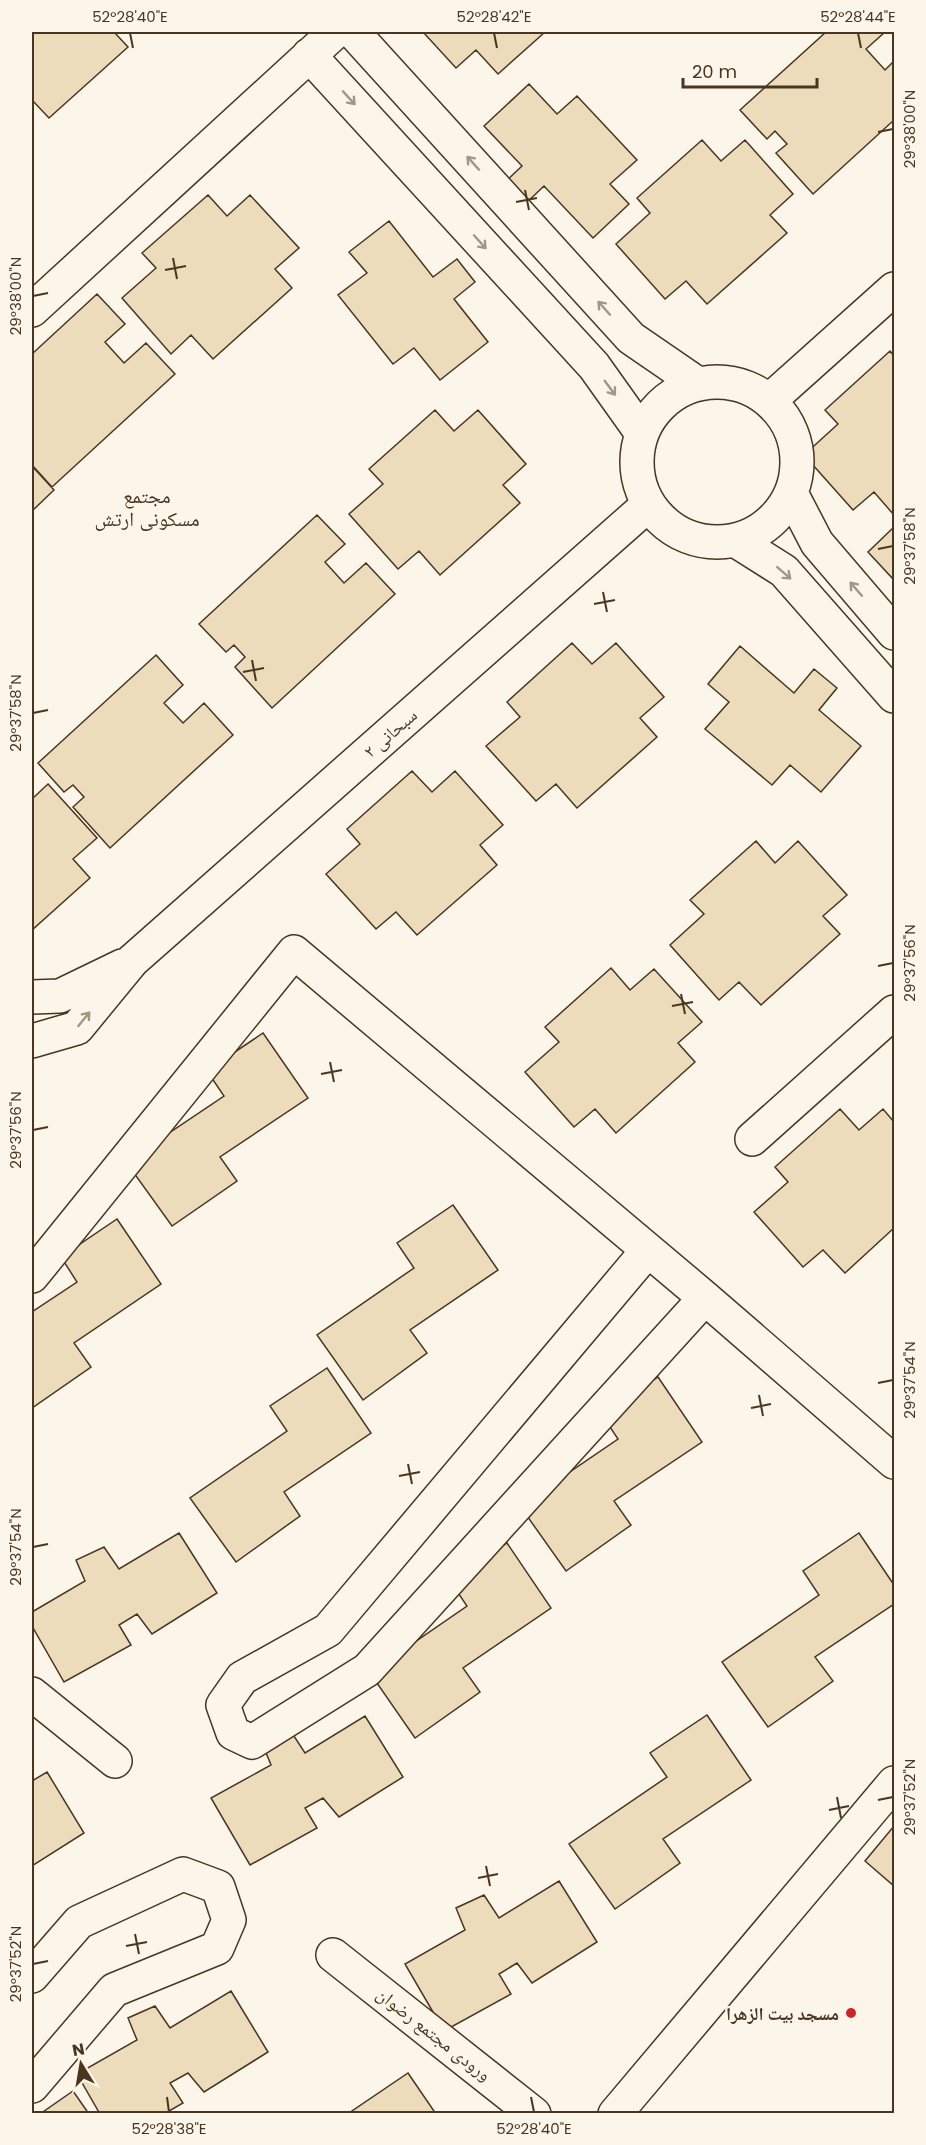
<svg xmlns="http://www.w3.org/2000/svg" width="926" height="2145" viewBox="0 0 926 2145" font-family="Poppins,'Noto Naskh Arabic',sans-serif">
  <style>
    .building { fill: #ecdcbc; stroke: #4a3520; stroke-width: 1.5 }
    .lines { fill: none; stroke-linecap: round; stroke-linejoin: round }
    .minor-casing { stroke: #4a3520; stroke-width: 36 }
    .minor { stroke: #fbf6e9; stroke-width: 33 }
    .oneway { stroke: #a29684 }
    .ticks { fill: none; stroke: #4a3520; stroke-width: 2 }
    .poi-dot { fill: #c62828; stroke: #fbf6e9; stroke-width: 2 }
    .labels { text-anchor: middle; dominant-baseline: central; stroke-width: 4.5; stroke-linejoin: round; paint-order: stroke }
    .street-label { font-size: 18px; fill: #4a3520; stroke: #fbf6e9 }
    .poi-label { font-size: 18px; font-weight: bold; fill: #4a3520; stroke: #fbf6e9; text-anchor: end }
    .neighbourhood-label { font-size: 20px; fill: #4a3520; stroke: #fbf6e9 }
    .neatline { fill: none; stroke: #4a3520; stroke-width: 2 }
    .ticks-label { font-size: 15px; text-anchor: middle; fill: #4a3520 }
  </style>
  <rect width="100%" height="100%" fill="#fbf6e9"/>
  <!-- building -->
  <path class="building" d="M32,32H114L128,47L49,118L32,100Z
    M423,32H545L498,74L476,50L456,68Z
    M826,32H885L866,49L885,70L894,61V120L813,194L776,153L787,144L775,131L767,139L740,110Z
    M529,84L557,114L577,96L637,160L610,184L629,204L593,238L544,186L522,207L502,185L522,166L484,126Z
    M702,140L721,161L745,140L793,194L770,215L787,233L707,304L686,281L665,299L616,244L650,213L637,198Z
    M208,195L227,216L250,195L299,248L275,269L292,288L213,359L191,335L171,354L122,298L156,268L142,253Z
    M389,221L433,277L457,259L475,282L454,299L488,342L440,380L414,348L393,364L338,295L367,273L349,252Z
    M97,294L125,324L105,342L124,363L146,343L175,374L52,487L32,465V354Z
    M890,351L894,356V515L874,492L853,510L804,455L838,424L825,410Z
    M435,410L454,431L478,410L526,464L503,485L520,503L440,575L419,551L398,569L349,514L383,484L369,469Z
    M32,466L54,490L32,511Z
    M317,515L345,544L325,562L344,583L366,563L395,594L272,708L235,667L245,657L234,645L226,652L199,624Z
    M894,527V580L868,552Z
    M572,643L592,664L616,643L664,697L640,718L657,737L577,808L556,784L536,801L486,746L520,717L507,702Z
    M740,646L794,693L814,669L837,688L819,710L861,746L821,792L790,765L772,785L705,729L729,702L708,684Z
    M156,655L183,685L164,703L183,723L204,703L233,735L110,848L73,807L84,797L73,785L64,792L38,763Z
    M412,771L432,792L455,771L503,825L480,845L497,865L417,935L396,912L376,929L326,874L360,844L347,829Z
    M48,784L97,838L73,859L90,878L32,930V799Z
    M756,841L775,863L798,841L847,895L823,916L840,934L761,1005L739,982L719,1000L670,945L704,914L690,900Z
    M611,968L630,990L654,969L702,1022L678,1043L695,1062L616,1133L595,1109L574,1127L525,1072L559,1042L545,1027Z
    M263,1033L308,1098L220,1157L237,1181L172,1226L126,1162L224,1096L207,1071Z
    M840,1109L859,1130L883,1109L894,1122V1228L845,1273L823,1250L803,1267L754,1212L788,1182L775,1167Z
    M453,1205L498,1270L410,1330L427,1353L363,1400L317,1335L414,1268L397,1243Z
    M117,1219L161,1284L74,1343L91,1367L32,1408V1312L77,1282L61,1257Z
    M327,1368L371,1433L284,1492L300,1516L236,1562L190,1498L287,1431L270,1406Z
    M658,1377L702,1442L614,1501L631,1525L566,1571L520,1506L618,1439L602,1415Z
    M179,1533L217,1593L152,1634L137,1614L119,1625L131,1645L64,1682L32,1626V1612L85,1581L76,1560L104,1547L119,1569Z
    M859,1533L894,1585V1604L815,1657L833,1681L768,1727L722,1662L819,1595L803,1571Z
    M507,1543L551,1608L463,1668L480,1692L415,1738L370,1673L467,1606L450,1581Z
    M707,1715L751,1780L663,1839L680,1863L615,1909L569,1844L667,1777L650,1753Z
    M365,1716L403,1777L339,1817L323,1798L305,1808L317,1828L250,1865L211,1798L271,1765L262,1743L290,1730L305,1753Z
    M47,1772L84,1833L32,1866V1781Z
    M894,1826V1886L865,1861Z
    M559,1881L597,1942L532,1983L517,1963L499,1974L511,1994L444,2031L405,1964L465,1930L456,1908L484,1895L499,1918Z
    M231,1991L268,2052L204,2092L188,2073L170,2083L183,2103L164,2114H100L77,2074L137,2040L128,2018L155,2006L170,2028Z
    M408,2073L436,2114H354L352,2111Z
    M73,2091L89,2114H40Z"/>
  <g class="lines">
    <!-- minor casing -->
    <g class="minor-casing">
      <path id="minor" d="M353,32L631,338L698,384
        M309,55L594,366L641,432
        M32,310L335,32
        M637 462a80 80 0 1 1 160 0a80 80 0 1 1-160 0Z
        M769,401L894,289
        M791,493L817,543L894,633
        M735,540L784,571L894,696
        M32,997L60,996L122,966
        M32,1041L77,1028L132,961L648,505
        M752,1139L894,1012
        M648,1250L328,1630L242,1678L223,1705L233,1733L252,1742L367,1670L705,1298
        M32,1276L294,952L705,1298L894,1462
        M32,1694L115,1761
        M333,1955L534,2114
        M32,1976L79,1922L183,1874L218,1887L229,1920L217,1948L114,1990L32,2086
        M615,2114L894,1783"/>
    </g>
    <!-- minor -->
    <use href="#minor" class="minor"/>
  </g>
  <!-- one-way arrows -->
  <defs><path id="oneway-shaft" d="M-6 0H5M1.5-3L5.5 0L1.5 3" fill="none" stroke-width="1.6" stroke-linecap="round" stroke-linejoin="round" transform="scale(1.5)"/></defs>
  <g class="oneway">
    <use href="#oneway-shaft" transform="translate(349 98) rotate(48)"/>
    <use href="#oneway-shaft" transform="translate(473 163) rotate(-132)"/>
    <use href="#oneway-shaft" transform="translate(480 242) rotate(48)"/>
    <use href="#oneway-shaft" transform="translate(604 308) rotate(-132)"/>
    <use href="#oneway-shaft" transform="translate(610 388) rotate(54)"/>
    <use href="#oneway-shaft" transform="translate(784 573) rotate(41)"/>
    <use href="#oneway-shaft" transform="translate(856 589) rotate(-131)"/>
    <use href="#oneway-shaft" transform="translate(84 1019) rotate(-51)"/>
  </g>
  <!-- ticks -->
  <path class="ticks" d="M130,33L133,48M494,33L497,48M858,33L861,48M878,132L893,129M525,190L529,210M516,202L537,198M173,258L177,279M165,270L186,266M33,296L48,293M878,549L893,546M603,592L607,612M594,604L615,600M252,660L256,681M243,672L264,668M33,713L48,710M878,966L893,963M681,994L685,1014M672,1006L693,1002M330,1062L334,1082M321,1074L342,1070M33,1130L48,1127M878,1383L893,1380M759,1395L763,1416M751,1408L771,1404M408,1464L412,1484M399,1476L420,1472M33,1547L48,1544M837,1797L841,1818M878,1800L893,1797M829,1810L849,1806M486,1866L490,1886M478,1878L498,1874M135,1934L139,1954M126,1946L147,1942M33,1964L48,1961M167,2097L169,2112M531,2097L534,2112"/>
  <!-- markers -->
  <circle class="poi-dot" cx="851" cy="2013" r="6"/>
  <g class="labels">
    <!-- street labels -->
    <g class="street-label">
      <text transform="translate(390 733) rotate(-41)">سبحانی ۲</text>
      <text transform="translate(434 2034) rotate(38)">ورودی مجتمع رضوان</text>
    </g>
    <!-- poi labels -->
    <g class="poi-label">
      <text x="839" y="2013">مسجد بیت الزهرا</text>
    </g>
    <!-- neighbourhood labels -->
    <g class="neighbourhood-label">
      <text x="147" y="496">مجتمع<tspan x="147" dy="23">مسکونی ارتش</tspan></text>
    </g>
  </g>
  <!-- border -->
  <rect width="926" height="2145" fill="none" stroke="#fbf6e9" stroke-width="66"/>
  <!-- north arrow -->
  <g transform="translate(81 2064) rotate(349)" stroke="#fbf6e9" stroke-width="4.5" paint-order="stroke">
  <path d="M0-4.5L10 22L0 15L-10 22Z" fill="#4a3520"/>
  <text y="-9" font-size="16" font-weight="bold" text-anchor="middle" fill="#4a3520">N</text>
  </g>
  <!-- scale -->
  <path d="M683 78v9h134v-9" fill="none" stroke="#4a3520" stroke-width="3"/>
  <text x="692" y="78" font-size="18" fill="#4a3520" stroke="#fbf6e9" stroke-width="4.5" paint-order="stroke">20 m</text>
  <rect x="33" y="33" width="860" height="2079" class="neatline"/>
  <g class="ticks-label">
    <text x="130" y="22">52°28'40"E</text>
    <text x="494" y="22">52°28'42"E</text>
    <text x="858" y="22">52°28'44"E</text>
    <text transform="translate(910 129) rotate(-90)" y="5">29°38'00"N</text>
    <text transform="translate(16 296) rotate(-90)" y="5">29°38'00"N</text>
    <text transform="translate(910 546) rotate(-90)" y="5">29°37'58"N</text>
    <text transform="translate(16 713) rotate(-90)" y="5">29°37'58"N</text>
    <text transform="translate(910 963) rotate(-90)" y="5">29°37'56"N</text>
    <text transform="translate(16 1130) rotate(-90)" y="5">29°37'56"N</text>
    <text transform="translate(910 1380) rotate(-90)" y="5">29°37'54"N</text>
    <text transform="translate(16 1547) rotate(-90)" y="5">29°37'54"N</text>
    <text transform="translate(910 1797) rotate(-90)" y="5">29°37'52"N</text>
    <text transform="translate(16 1964) rotate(-90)" y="5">29°37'52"N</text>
    <text x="169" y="2134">52°28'38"E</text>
    <text x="534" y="2134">52°28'40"E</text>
  </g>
</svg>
